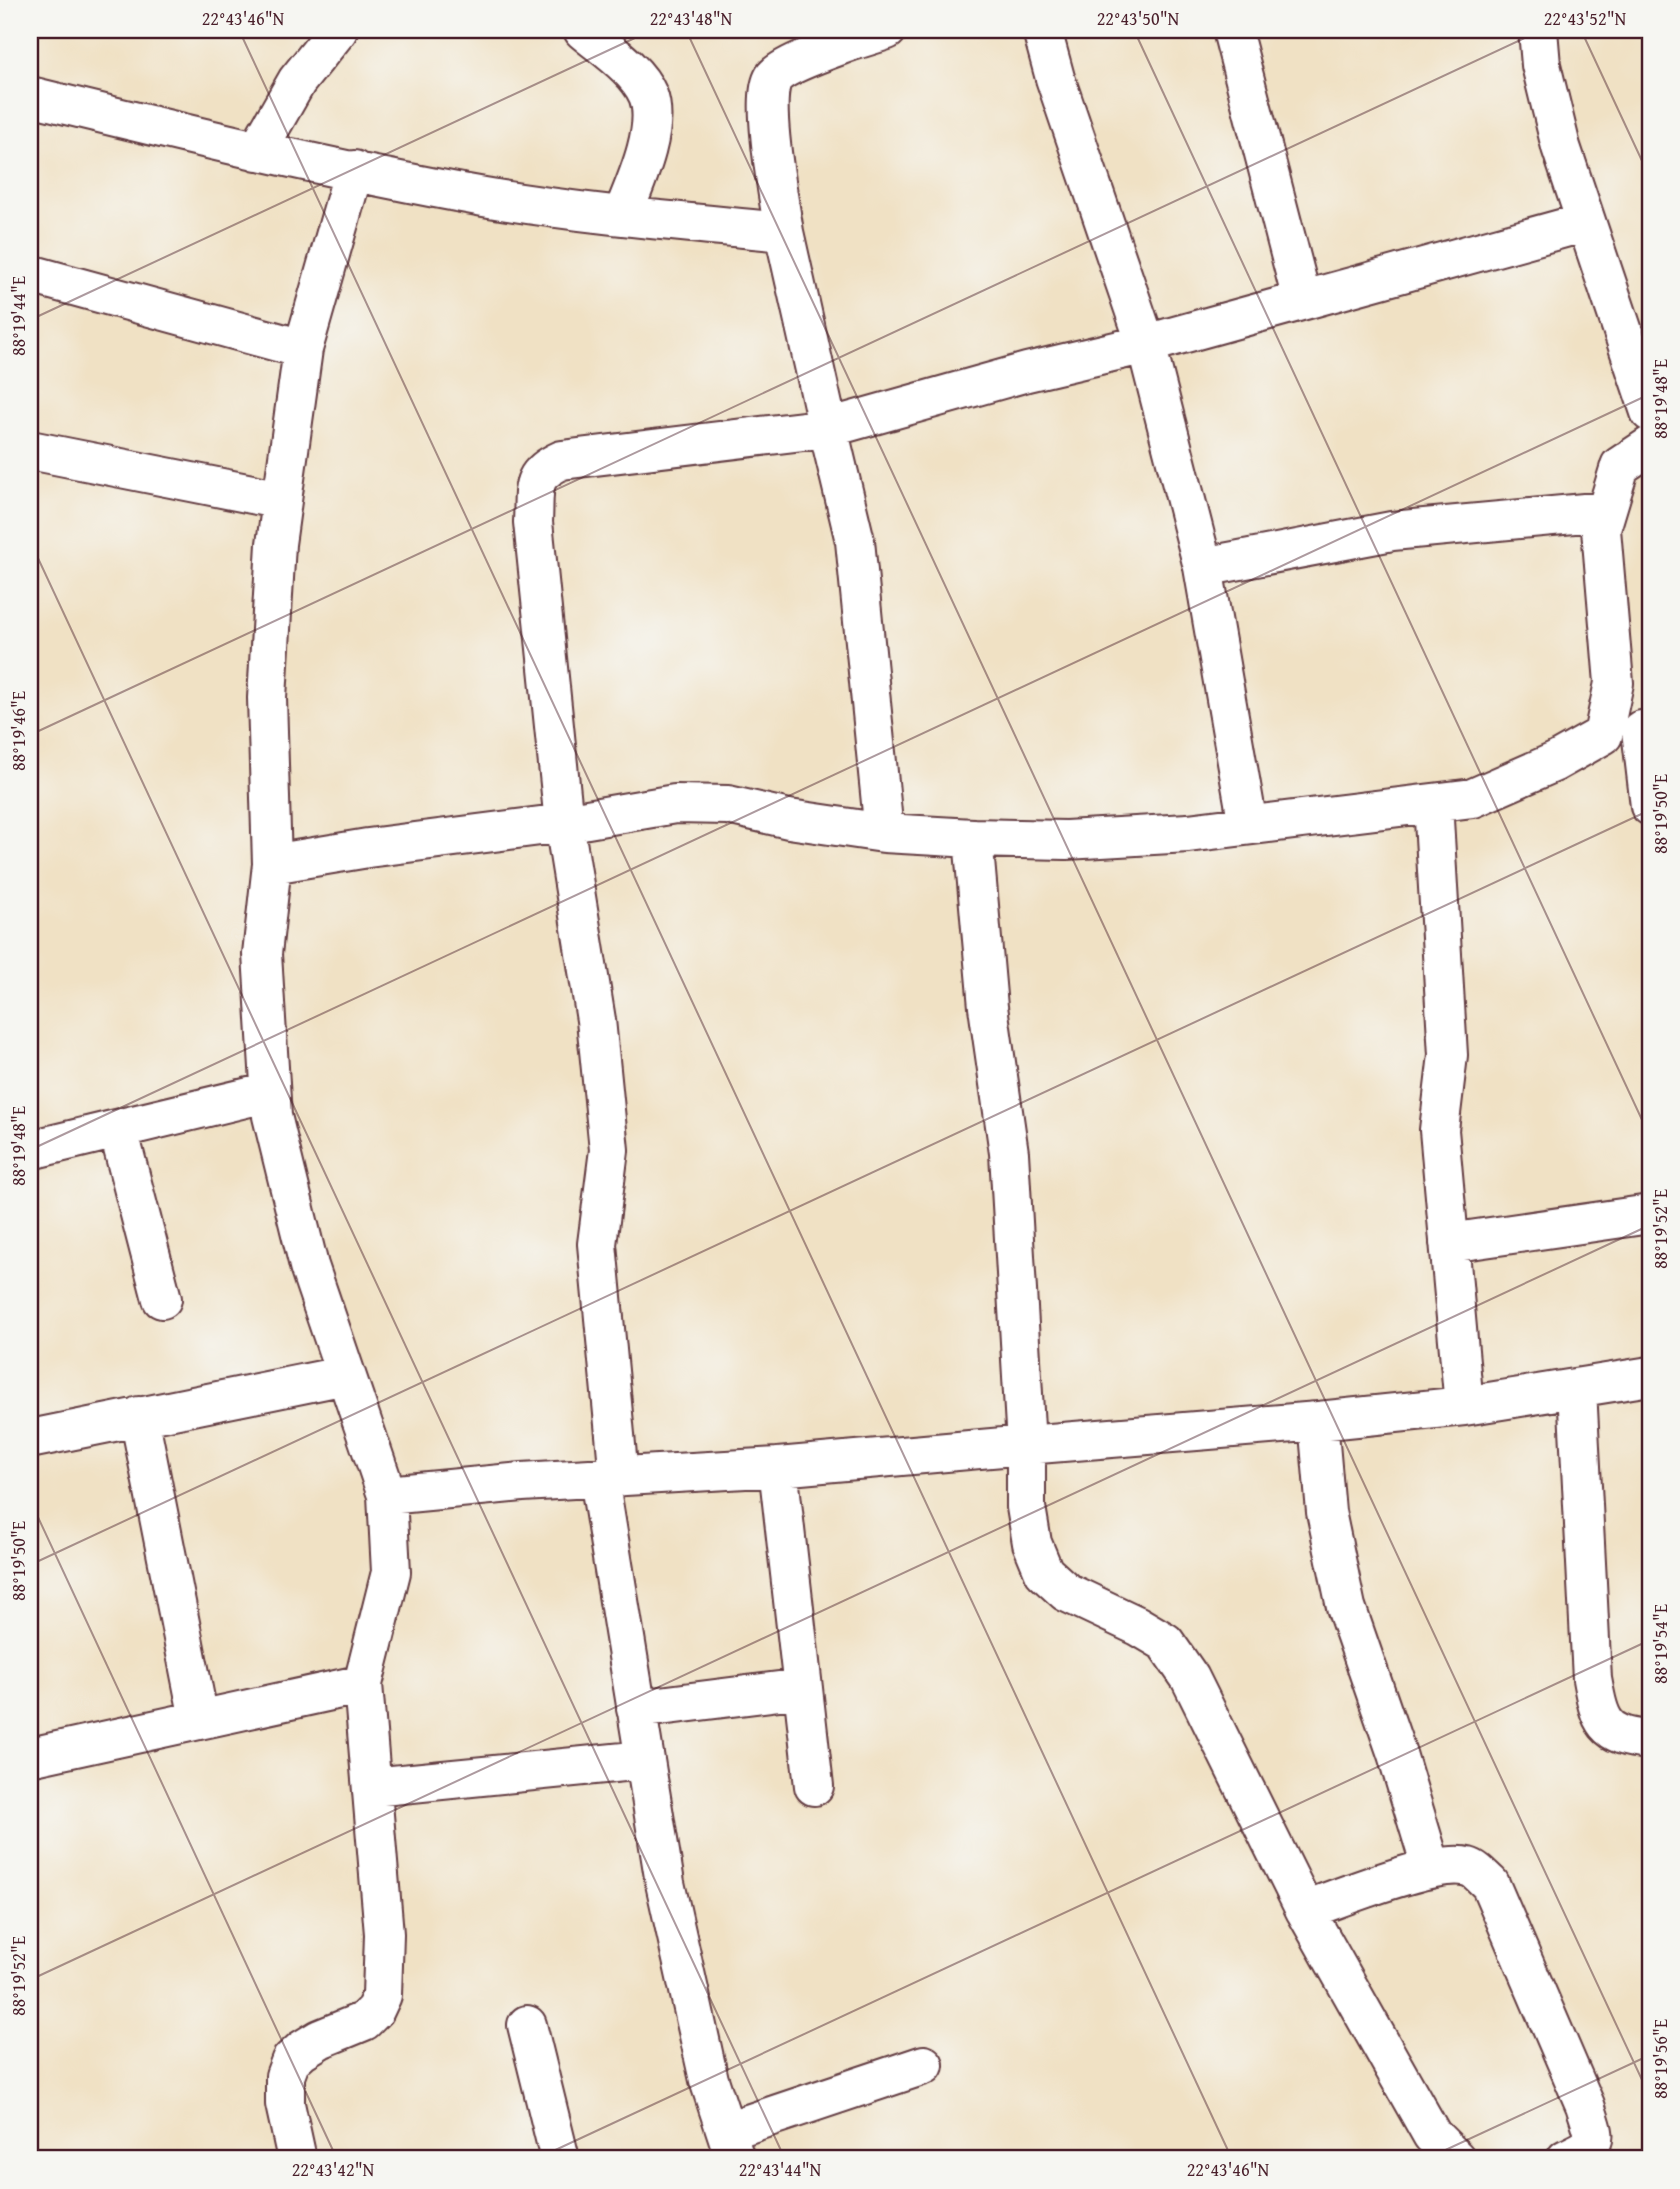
<svg xmlns="http://www.w3.org/2000/svg" width="1680" height="2189" viewBox="0 0 1680 2189" font-family="'Gentium Book Plus',serif">
  <style>
    .lines { fill: none; stroke-linecap: round; stroke-linejoin: round }
    .minor-casing { stroke: #633c42; stroke-width: 42 }
    .minor { stroke: #fff; stroke-width: 38 }
    .ticks { fill: none; stroke: #4a1f2b; stroke-width: 2; stroke-opacity: 0.45 }
    .neatline { fill: none; stroke: #4a1f2b; stroke-width: 2.5 }
    .ticks-label { font-size: 18px; text-anchor: middle; fill: #4a1f2b }
  </style>
  <rect width="100%" height="100%" fill="#f6f6f2"/>
  <filter id="ink" filterUnits="userSpaceOnUse"><feTurbulence type="fractalNoise" baseFrequency=".0143" numOctaves="2"/><feDisplacementMap in="SourceGraphic" scale="14" xChannelSelector="R" yChannelSelector="G"/><feConvolveMatrix kernelMatrix="1 2 1 2 8 2 1 2 1" color-interpolation-filters="sRGB"/></filter>
  <filter id="wash" filterUnits="userSpaceOnUse"><feTurbulence type="fractalNoise" baseFrequency=".00686" numOctaves="4" result="noise"/><feDisplacementMap in="SourceGraphic" scale="28" xChannelSelector="R" yChannelSelector="G"/><feGaussianBlur stdDeviation="1.57" result="paint"/><feColorMatrix in="noise" values="0 0 0 0 0 0 0 0 0 0 0 0 0 0 0 0 0 1.4 0 .05"/><feComposite in="paint" operator="in"/></filter>
  <g filter="url(#wash)">
    <rect width="100%" height="100%" fill="#f0e1c4"/>
  </g>
  <g filter="url(#ink)">
    <g class="lines">
      <!-- minor casing -->
      <g class="minor-casing">
        <path id="minor" d="M583,30C604,48 637,69 648,95C661,128 635,184 622,216
          M846,30L852,41L887,30
          M1042,30L1055,78L1146,344L1203,567L1248,825
          M1232,30L1302,300
          M1538,30L1541,65L1561,147L1650,412
          M30,96C181,133 332,170 484,197C583,214 684,222 784,232L828,428L1027,372L1146,344L1586,222
          M257,151L297,81L338,30
          M784,232C780,205 759,96 774,77C785,64 834,48 852,41
          M30,274L303,349
          M1650,446L1620,466L1601,529L1614,683L1603,735L1555,762L1473,798L1188,833L1066,840L973,838L988,1007L1009,1153L1026,1445L1318,1421L1464,1406L1650,1376
          M30,450L282,500
          M1203,567L1392,531L1606,511
          M1641,730L1650,806
          M1433,803L1448,1055L1439,1130L1464,1406
          M272,864L267,698L276,544L303,349L354,170
          M118,1129L162,1299
          M30,1150L270,1092
          M1449,1243L1650,1214
          M1577,1389L1592,1679C1600,1722 1603,1736 1650,1740
          M139,1416L199,1719
          M1318,1421L1326,1512L1346,1607L1397,1754L1431,1867
          M30,1439L346,1375
          M778,1467L814,1786
          M619,1477L597,1244L609,1150L596,1020L564,823L533,522C535,489 528,475 562,460L828,428L855,541L884,833
          M599,1478L665,1883L709,2080L735,2159
          M387,1495L309,1266L272,1116L262,954L272,864L368,848L564,823L675,804L728,805L789,819L884,833L973,838
          M636,1709L803,1688
          M30,1757L363,1684
          M372,1787L644,1760
          M1305,1910C1340,1898 1436,1858 1468,1867C1476,1869 1483,1878 1490,1884L1585,2105C1596,2140 1602,2143 1566,2159
          M527,2025L560,2159
          M727,2131L924,2065
          M297,2159L285,2104V2076L291,2060L302,2050L320,2039L364,2021L375,2010L382,1995L384,1934L363,1684L391,1572L387,1495L522,1482L778,1467L1026,1445V1507L1032,1543L1044,1572L1066,1592L1138,1626L1165,1642L1190,1678L1305,1910L1432,2135L1456,2159"/>
      </g>
      <!-- minor -->
      <use href="#minor" class="minor"/>
    </g>
  </g>
  <!-- ticks -->
  <path class="ticks" d="M239,30L1232,2159M686,30L1650,2097M1134,30L1650,1137M1581,30L1650,178M30,320L652,30M30,541L785,2159M30,735L1542,30M30,1150L1650,394M30,1500L337,2159M30,1565L1650,810M30,1980L1650,1225M536,2159L1650,1640M1426,2159L1650,2055"/>
  <!-- margin -->
  <rect width="1680" height="2189" fill="none" stroke="#f6f6f2" stroke-width="77"/>
  <rect x="38" y="38" width="1604" height="2112" class="neatline"/>
  <g class="ticks-label">
    <text x="243" y="25">22°43'46"N</text>
    <text x="691" y="25">22°43'48"N</text>
    <text x="1138" y="25">22°43'50"N</text>
    <text x="1585" y="25">22°43'52"N</text>
    <text transform="translate(19 316) rotate(-90)" y="6">88°19'44"E</text>
    <text transform="translate(1661 399) rotate(-90)" y="6">88°19'48"E</text>
    <text transform="translate(19 731) rotate(-90)" y="6">88°19'46"E</text>
    <text transform="translate(1661 814) rotate(-90)" y="6">88°19'50"E</text>
    <text transform="translate(19 1146) rotate(-90)" y="6">88°19'48"E</text>
    <text transform="translate(1661 1229) rotate(-90)" y="6">88°19'52"E</text>
    <text transform="translate(19 1561) rotate(-90)" y="6">88°19'50"E</text>
    <text transform="translate(1661 1644) rotate(-90)" y="6">88°19'54"E</text>
    <text transform="translate(19 1976) rotate(-90)" y="6">88°19'52"E</text>
    <text transform="translate(1661 2059) rotate(-90)" y="6">88°19'56"E</text>
    <text x="333" y="2176">22°43'42"N</text>
    <text x="780" y="2176">22°43'44"N</text>
    <text x="1228" y="2176">22°43'46"N</text>
  </g>
</svg>
